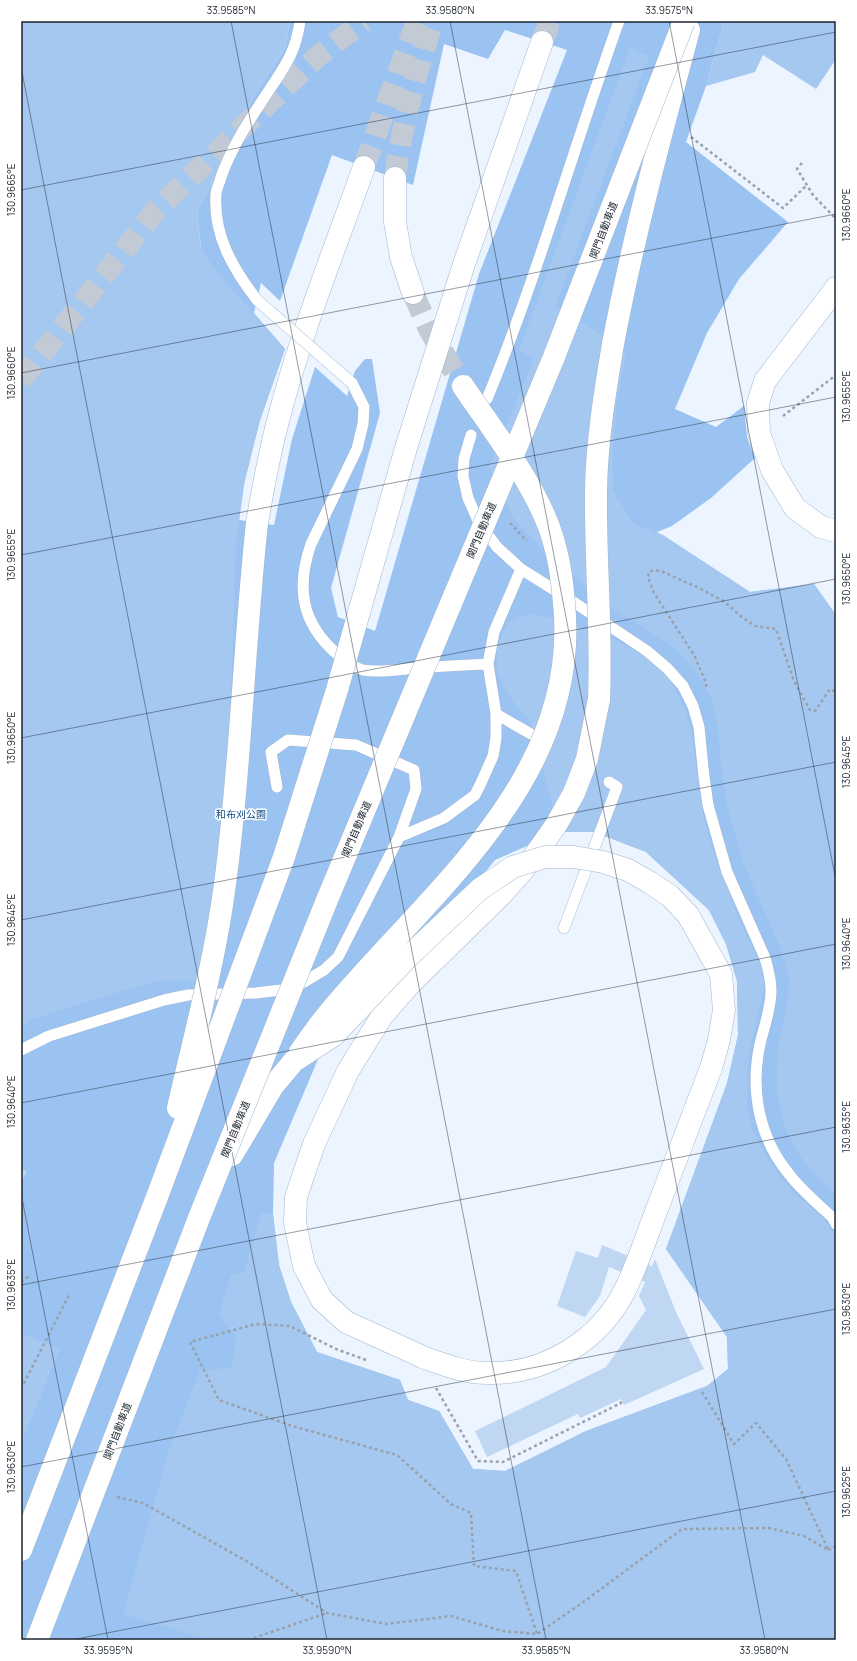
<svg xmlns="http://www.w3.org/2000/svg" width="857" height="1661" viewBox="0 0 857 1661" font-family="Manrope,'Noto Sans JP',sans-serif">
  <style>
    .green { fill: #9ac3f2; fill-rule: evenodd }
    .forest { fill: #a5c8f1 }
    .building { fill: #bfd7f3 }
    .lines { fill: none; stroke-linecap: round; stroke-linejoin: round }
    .trunk-tunnel { stroke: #c2cad5; stroke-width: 22; stroke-dasharray: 22 11; stroke-linecap: butt }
    .motorway-tunnel { stroke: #c2cad5; stroke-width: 22; stroke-dasharray: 22 11; stroke-linecap: butt }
    .service-casing { stroke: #a1b6cf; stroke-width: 12 }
    .minor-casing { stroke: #a1b6cf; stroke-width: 23 }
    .motorway-casing { stroke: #a1b6cf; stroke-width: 23 }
    .path { stroke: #99a1ac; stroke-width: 2.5; stroke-dasharray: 3 3; stroke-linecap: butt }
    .service { stroke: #fff; stroke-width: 11 }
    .minor { stroke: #fff; stroke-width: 22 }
    .motorway { stroke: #fff; stroke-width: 22 }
    .service-bridge-casing { stroke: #a1b6cf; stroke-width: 12; stroke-linecap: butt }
    .motorway-bridge-casing { stroke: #a1b6cf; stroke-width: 23; stroke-linecap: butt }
    .service-bridge { stroke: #fff; stroke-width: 11 }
    .motorway-bridge { stroke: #fff; stroke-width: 22 }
    .ticks { fill: none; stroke: #1c242e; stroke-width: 1; stroke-opacity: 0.45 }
    .labels { text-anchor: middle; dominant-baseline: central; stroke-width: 3; stroke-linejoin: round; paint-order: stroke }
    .street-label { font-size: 10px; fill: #1c242e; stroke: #fff }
    .park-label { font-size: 10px; fill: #0b4985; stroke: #fff }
    .neatline { fill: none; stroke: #1c242e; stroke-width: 1.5 }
    .ticks-label { font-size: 10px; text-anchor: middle; fill: #1c242e }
  </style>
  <rect width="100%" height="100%" fill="#ebf4ff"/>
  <!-- green -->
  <path class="green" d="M290,21H724L706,86L686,142L788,222L739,279L707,333L675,409L716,427L744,406L747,437L755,458L711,498L672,526L657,532L750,592L814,584L836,615V1640H21V422L201,249L197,212L255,94L285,48ZM505,30L567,50L479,274L375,631L338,617L331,588L380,413L372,359H365L355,371L347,396L315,367L292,439L274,525L239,520L244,484L260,420L285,349L254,313L261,283L280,301L332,155L413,185L444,44L488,59ZM559,832H594L646,852L709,910L726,944L737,981L738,1035L727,1083L666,1249L727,1337L728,1369L707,1386L586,1431L505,1471L473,1469L439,1411L408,1400L400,1380L317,1352L291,1302L279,1265L273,1214L274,1163L319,1057L426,946L495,860Z"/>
  <!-- forest -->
  <path class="forest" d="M21,21H290L285,48L255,94L197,212L201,249L216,271L285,349L260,420L244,484L236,545L227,811L200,980L156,981L70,1007L29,1021L21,1026Z
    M724,21H836V59L816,89L763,55L755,72L706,86Z
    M630,48L649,56L555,307L596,331L626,355L617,399L612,460L613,491L633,523L663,535L750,592L814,584L836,615V1196L806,1165L795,1148L784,1125L777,1093V1070L778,1049L788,999L789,977L782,952L743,862L727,806L721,763L718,727L711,698L697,673L677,650L634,621L615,611L538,545L514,519L489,467L534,359L519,350Z
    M533,614L557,619L616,641L651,659L672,683L684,708L691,728L702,810L711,845L738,918L761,965L764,988L749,1054L747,1075L748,1109L751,1126L761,1147L780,1177L798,1197L822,1217L836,1237V1640H209L123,1614L169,1450L200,1370L232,1368L236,1338L219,1314L231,1275L244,1271L262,1212L273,1214L279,1265L291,1302L317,1352L400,1380L408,1400L439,1411L473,1469L506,1471L586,1431L707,1386L728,1369L727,1337L666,1249L727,1084L738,1035L737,981L726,944L709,910L646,852L594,832H559L530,720L515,704L503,686L497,672V646L508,623L519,617Z
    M21,1333L60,1349L21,1444Z"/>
  <!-- building -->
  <path class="building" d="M21,1168L27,1172L21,1182Z
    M602,1245L652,1266L655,1259L676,1312L704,1369L624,1405L621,1399L580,1418L578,1414L487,1457L475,1431L606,1367L646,1310L639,1296L645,1282L609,1267L600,1296L585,1317L557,1306L576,1251L598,1258Z"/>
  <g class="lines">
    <!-- trunk-tunnel -->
    <path class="trunk-tunnel" d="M21,380L157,209L318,56L364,21"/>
    <!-- motorway-tunnel -->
    <path class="motorway-tunnel" d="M542,42L550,21
      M364,167L417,21
      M395,178C402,124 416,73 433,21
      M413,293L429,329L463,386"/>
    <!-- service casing -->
    <g class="service-casing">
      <path id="service" d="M257,300C233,269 213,235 216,194C216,189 220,183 221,177C232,146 250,119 268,92C285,66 296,52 300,21
        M352,383L364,407L363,424L357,449L311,544C296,587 301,623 337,654C344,660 354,668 363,670C381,673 400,669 418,668C441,666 465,665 488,664
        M487,399C538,275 574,146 619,21
        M471,435L464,459L463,476L468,498L479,523L497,547L521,569L572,601L647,651L667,668L683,686L693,706L699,727L704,777L708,805L727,872L765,958C768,968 771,980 771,991C771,1009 764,1027 760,1044C750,1090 759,1138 789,1174C801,1190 817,1203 832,1217L836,1224
        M496,714L531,734
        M277,787L271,752L288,740L356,745L414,770L416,789L399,837
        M564,928L617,787L609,782
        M21,1050L49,1036L164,1000L188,995L256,993L281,990L304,982L324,970L338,957L399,837L444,818L475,795L481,783L493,756L496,738V714L488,664L494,632L521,569"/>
    </g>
    <!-- minor casing -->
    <g class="minor-casing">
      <path id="minor" d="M836,288L765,381L758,403L759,433L772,470L795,508L821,527L836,531"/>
    </g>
    <!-- motorway casing -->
    <g class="motorway-casing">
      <path id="motorway" d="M395,178V222L401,257L413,293
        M613,344C633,238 661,134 689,30
        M257,523C263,488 269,455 278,421C300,335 334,251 364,167
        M356,623L406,448L464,264L542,42
        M232,1155L273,1086L294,1061
        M425,1358L346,1322L322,1300L304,1266L295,1223L296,1197L314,1144L348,1071L382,1016L408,986L502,894L530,862L556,825L574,793L587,759L599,699"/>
    </g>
    <!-- path -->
    <path class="path" d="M691,137L783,208L807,185
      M802,163L797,169L813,195L836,219
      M783,416L836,375
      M510,523L527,541
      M706,687V683L694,655L654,593L648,578L649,572L654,570L661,571L701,589L725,602L739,615L755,626L776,629L794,681L810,710L815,711L830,689L834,691L836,696
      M21,1282L29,1276
      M366,1360L336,1349L290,1326L256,1324L190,1342L219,1400L292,1426L397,1455L451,1504L471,1513L474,1566L516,1571L537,1634
      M436,1388L478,1461L503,1462L621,1403L619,1400
      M21,1389L70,1293
      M702,1392L734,1444L756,1423L786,1459L828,1549
      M117,1497L143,1503L248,1562L327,1613L386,1624L451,1616L503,1631L537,1634L582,1603L682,1529L769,1528L804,1536L828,1550
      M828,1550L836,1546
      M248,1640L327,1613"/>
    <!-- service -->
    <use href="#service" class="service"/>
    <!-- minor -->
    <use href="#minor" class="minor"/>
    <!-- motorway -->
    <use href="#motorway" class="motorway"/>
    <!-- service-bridge casing -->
    <g class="service-bridge-casing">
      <path id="service-bridge" d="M257,300L352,383"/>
    </g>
    <!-- motorway-bridge casing -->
    <g class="motorway-bridge-casing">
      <path id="motorway-bridge" d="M599,699C602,629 595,559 596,489C597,440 605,392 613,344
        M300,1052C309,1039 318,1026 328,1014C428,893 582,779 564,603C562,577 558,551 549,527C531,479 492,429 463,386
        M294,1061L334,1035L408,957L480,889L513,867L545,857H574L603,862L628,870L649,882L670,896L688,915L721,974L724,1010L719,1040L711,1068C693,1115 675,1162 657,1209C647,1235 638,1263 626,1288C601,1340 545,1375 487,1373C466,1373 445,1365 425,1358
        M178,1108C195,1034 215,960 225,884C241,764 244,643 257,523
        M21,1550L157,1197L284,857L337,690L356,623
        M37,1640L199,1218L327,900L554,357L684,21"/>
    </g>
    <!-- service-bridge -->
    <use href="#service-bridge" class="service-bridge"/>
    <!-- motorway-bridge -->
    <use href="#motorway-bridge" class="motorway-bridge"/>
  </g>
  <!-- ticks -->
  <path class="ticks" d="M231,21L546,1640M450,21L765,1640M669,21L836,881M21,67L327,1640M21,190L836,32M21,373L836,214M21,555L836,397M21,738L836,579M21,920L836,762M21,1103L836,944M21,1193L108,1640M21,1285L836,1127M21,1467L836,1309M71,1640L836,1491"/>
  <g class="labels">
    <!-- street labels -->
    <g class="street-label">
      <text transform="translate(603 230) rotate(-69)">関門自動車道</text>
      <text transform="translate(481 530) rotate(-67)">関門自動車道</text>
      <text transform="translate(356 829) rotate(-67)">関門自動車道</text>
      <text transform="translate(235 1129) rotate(-68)">関門自動車道</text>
      <text transform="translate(117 1431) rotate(-69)">関門自動車道</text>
    </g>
    <!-- park labels -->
    <g class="park-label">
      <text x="241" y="814">和布刈公園</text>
    </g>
  </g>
  <!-- border -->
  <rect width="857" height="1661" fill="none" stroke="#ffffff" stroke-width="44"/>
  <rect x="22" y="22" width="813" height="1617" class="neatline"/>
  <g class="ticks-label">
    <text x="231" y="14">33.9585°N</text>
    <text x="450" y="14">33.9580°N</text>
    <text x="669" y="14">33.9575°N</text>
    <text transform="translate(11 190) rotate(-90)" y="4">130.9665°E</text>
    <text transform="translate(846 215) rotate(-90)" y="4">130.9660°E</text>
    <text transform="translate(11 373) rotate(-90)" y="4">130.9660°E</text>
    <text transform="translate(846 397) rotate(-90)" y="4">130.9655°E</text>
    <text transform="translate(11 555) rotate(-90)" y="4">130.9655°E</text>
    <text transform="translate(846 579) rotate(-90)" y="4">130.9650°E</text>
    <text transform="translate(11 738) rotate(-90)" y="4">130.9650°E</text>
    <text transform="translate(846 762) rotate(-90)" y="4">130.9645°E</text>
    <text transform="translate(11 920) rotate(-90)" y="4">130.9645°E</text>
    <text transform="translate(846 944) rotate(-90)" y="4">130.9640°E</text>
    <text transform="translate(11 1102) rotate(-90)" y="4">130.9640°E</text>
    <text transform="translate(846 1127) rotate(-90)" y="4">130.9635°E</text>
    <text transform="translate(11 1285) rotate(-90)" y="4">130.9635°E</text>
    <text transform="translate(846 1309) rotate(-90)" y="4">130.9630°E</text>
    <text transform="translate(11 1467) rotate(-90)" y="4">130.9630°E</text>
    <text transform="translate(846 1492) rotate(-90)" y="4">130.9625°E</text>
    <text x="108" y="1654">33.9595°N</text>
    <text x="327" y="1654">33.9590°N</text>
    <text x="546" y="1654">33.9585°N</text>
    <text x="764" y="1654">33.9580°N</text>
  </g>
</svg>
